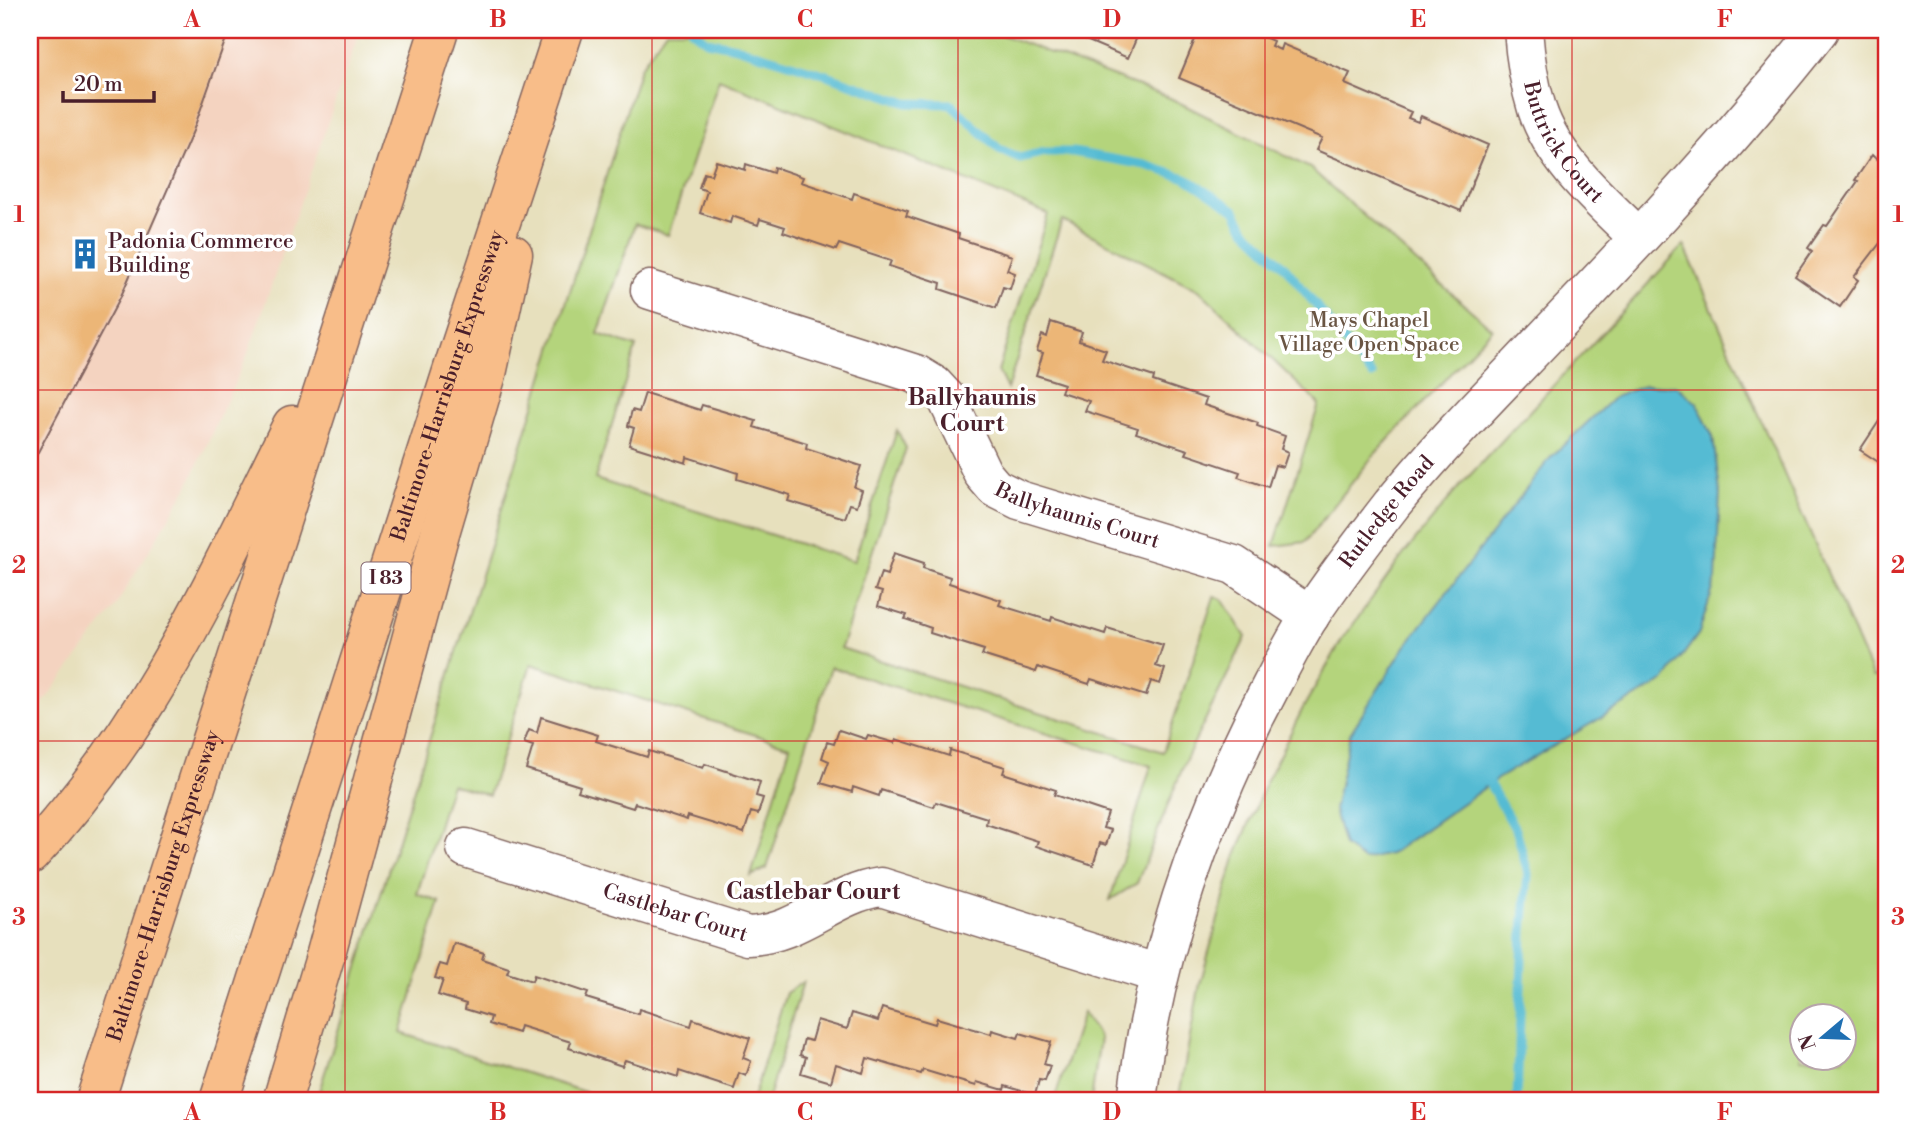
<svg xmlns="http://www.w3.org/2000/svg" width="1917" height="1131" viewBox="0 0 1917 1131" font-family="'Libre Bodoni',serif">
  <style>
    .built { fill: #f4d3c0 }
    .green { fill: #b4d47b; stroke: #7f7a53; stroke-width: 2; fill-rule: evenodd }
    .water { fill: #55bbd3; stroke: #506d7f; stroke-width: 2 }
    .lines { fill: none; stroke-linecap: round; stroke-linejoin: round }
    .stream { stroke: #55bbd3; stroke-width: 9 }
    .building { fill: #ecb677 }
    .minor-casing { stroke: #81635e; stroke-width: 41 }
    .highway-casing { stroke: #81635e; stroke-width: 41 }
    .minor { stroke: #fff; stroke-width: 38 }
    .highway { stroke: #f8bd89; stroke-width: 38 }
    .grid { fill: none; stroke: #d62828; stroke-width: 2; stroke-opacity: 0.55 }
    .labels { text-anchor: middle; dominant-baseline: central; stroke-width: 7; stroke-linejoin: round; paint-order: stroke }
    .shield { fill: #fff; stroke: #80626b; stroke-width: 2 }
    .shield-label { font-size: 19px; font-weight: bold; fill: #4a1f2b }
    .street-label { font-size: 21px; fill: #4a1f2b; stroke: #fff }
    .poi-label { font-size: 21px; fill: #4a1f2b; stroke: #fff; text-anchor: start }
    .park-label { font-size: 21px; fill: #6a5543; stroke: #fff }
    .neighbourhood-label { font-size: 23px; font-weight: bold; fill: #4a1f2b; stroke: #fff }
    .neatline { fill: none; stroke: #d62828; stroke-width: 2.5 }
    .grid-label { font-size: 23px; text-anchor: middle; font-weight: bold; fill: #d62828 }
  </style>
  <rect width="100%" height="100%" fill="#fff"/>
  <filter id="ink" filterUnits="userSpaceOnUse"><feTurbulence type="fractalNoise" baseFrequency=".0143" numOctaves="2"/><feDisplacementMap in="SourceGraphic" scale="14" xChannelSelector="R" yChannelSelector="G"/><feConvolveMatrix kernelMatrix="1 2 1 2 8 2 1 2 1" color-interpolation-filters="sRGB"/></filter>
  <filter id="wash" filterUnits="userSpaceOnUse"><feTurbulence type="fractalNoise" baseFrequency=".00686" numOctaves="4" result="noise"/><feDisplacementMap in="SourceGraphic" scale="28" xChannelSelector="R" yChannelSelector="G"/><feGaussianBlur stdDeviation="1.57" result="paint"/><feColorMatrix in="noise" values="0 0 0 0 0 0 0 0 0 0 0 0 0 0 0 0 0 1.4 0 .05"/><feComposite in="paint" operator="in"/></filter>
  <g filter="url(#wash)">
    <rect width="100%" height="100%" fill="#e7e0bd"/>
    <!-- built -->
    <path class="built" d="M30,30H360L247,356L187,488L112,612L30,720Z"/>
    <!-- green -->
    <path class="green" d="M666,30H989L1170,98L1310,168L1492,329L1374,455L1305,542L1274,546L1319,404L1199,290L1062,220L1007,389L998,371L1048,214L719,79L668,235L635,224L598,334L636,347L595,479L854,561L897,430L906,448L841,648L1163,752L1214,597L1222,599L1246,637L1187,757L1137,883L1110,900L1151,766L831,667L767,868L751,876L790,746L531,664L489,795L451,784L417,894L440,902L401,1033L613,1101H428L415,1097L413,1101H316L640,68Z
      M1684,245L1873,677L1887,676V1101H1178L1199,988L1235,858L1266,782L1303,708L1342,640L1403,555L1459,487ZM1801,1016H1843V1058H1801Z
      M803,982L767,1101H752L786,993Z
      M1083,1012L1100,1038L1091,1101H1054Z"/>
    <!-- water -->
    <path class="water" d="M1646,385L1677,386L1697,403L1713,437L1720,492L1716,579L1699,633L1665,680L1497,779L1390,854L1363,860L1344,846L1334,810L1350,734L1404,648L1551,457L1614,397Z"/>
    <g class="lines">
      <!-- stream -->
      <path class="stream" d="M692,30L707,41L736,47L824,74L907,103L951,104L999,149L1020,158L1045,152H1073L1145,165L1186,178L1235,210L1245,229L1285,267L1372,375
        M1487,773L1490,785L1517,832L1528,874L1523,931L1517,1101"/>
    </g>
    <g id="blocks">
      <!-- building -->
      <path class="building" d="M30,30H229L193,131L121,296L30,467Z
        M1062,30H1140L1128,58Z
        M1199,30H1248L1273,41L1271,46L1280,50L1282,44L1350,73L1345,84L1411,112L1408,118L1418,122L1421,116L1488,145L1461,211L1316,150L1322,138L1179,78Z
        M1887,143V234L1854,277L1858,280L1840,307L1795,276L1812,251L1808,248L1824,225L1827,226L1858,181L1855,180L1872,155L1876,159Z
        M716,161L745,170L746,164L773,173L774,167L803,177L801,182L852,199L854,193L908,211L906,216L959,234L958,238L1012,256L1007,270L1015,273L1010,289L1003,287L996,308L940,289L941,283L889,266L891,261L839,244L836,250L783,232L785,227L760,219L758,225L732,216L730,223L700,213L707,191L699,188L704,173L711,175Z
        M1051,322L1082,332L1079,341L1106,350L1102,360L1154,377L1153,381L1206,399L1204,405L1258,423L1257,426L1285,436L1281,449L1288,452L1283,467L1275,465L1268,487L1238,477L1240,472L1186,454L1188,450L1136,433L1138,428L1085,411L1089,401L1061,392L1064,384L1036,375L1043,353L1037,351L1042,335L1047,337Z
        M645,393L700,410L702,405L756,421L754,427L807,443L806,448L861,466L854,487L862,490L857,506L850,504L845,518L788,501L790,495L737,479L738,473L687,457L686,463L629,445L634,428L628,426L632,410L639,412Z
        M1887,409V475L1883,472L1886,467L1860,450Z
        M894,553L924,563L923,568L950,577L949,583L1001,600L999,605L1051,621L1052,617L1105,634L1107,628L1163,645L1156,666L1165,669L1160,684L1151,681L1146,696L1091,679L1089,684L1038,667L1036,672L982,655L984,650L930,633L931,628L905,619L907,615L878,606L882,592L875,590L881,573L887,575Z
        M541,717L598,735L596,741L647,757L649,751L703,768L705,764L760,782L756,796L763,798L758,814L751,812L744,833L688,816L687,820L635,803L633,808L578,791L580,786L526,769L533,746L524,743L529,730L537,733Z
        M839,730L866,739L868,735L895,743L896,739L949,756L950,750L1005,767L1003,773L1056,790L1054,795L1108,813L1103,828L1111,830L1106,845L1100,843L1093,865L1036,846L1038,841L986,824L987,818L936,802L934,807L881,790L879,796L853,787L852,792L821,783L829,761L822,758L827,742L834,744Z
        M454,943L484,953L482,959L509,968L507,973L532,981L534,975L588,993L586,998L638,1014L639,1009L691,1026L693,1019L750,1038L743,1058L751,1061L746,1076L739,1073L734,1089L679,1071L678,1077L625,1060L622,1066L569,1048L571,1042L520,1026L518,1033L489,1024L491,1017L465,1009L466,1004L438,995L443,980L435,978L440,964L447,966Z
        M882,1008L935,1024L937,1018L991,1034L992,1030L1018,1038L1020,1033L1051,1042L1044,1064L1050,1066L1045,1081L1039,1080L1035,1095L1005,1086L1004,1090L977,1082L976,1086L923,1070L921,1074L867,1058L863,1073L836,1064L831,1082L801,1073L806,1057L800,1055L804,1039L811,1041L817,1020L847,1029L852,1013L878,1021Z"/>
    </g>
  </g>
  <g filter="url(#ink)">
    <use href="#blocks" fill-opacity="0" stroke="#81635e" stroke-width="2"/>
    <g class="lines">
      <!-- minor casing -->
      <g class="minor-casing">
        <g id="minor">
          <path id="s1" d="M1523,30C1525,57 1529,83 1537,109C1554,161 1601,201 1639,238"/>
          <path id="s2" d="M650,290L916,374L934,385L947,399L983,474L995,488L1019,500L1234,565L1310,616"/>
          <path id="s3" d="M466,848L748,936C801,934 831,894 881,887L1159,974"/>
          <path id="s4" d="M1137,1101C1152,967 1196,838 1255,717C1273,683 1290,647 1311,614C1336,576 1364,540 1392,504C1443,442 1500,385 1555,327C1647,231 1737,134 1819,30"/>
        </g>
      </g>
      <!-- highway casing -->
      <g class="highway-casing">
        <g id="highway">
          <path d="M30,855C149,729 215,579 292,425"/>
          <path id="s5" d="M95,1101L439,30"/>
          <path id="s6" d="M219,1101L456,359L564,30"/>
          <path d="M282,1101L325,957L440,533L487,374L513,254"/>
        </g>
      </g>
      <!-- minor -->
      <use href="#minor" class="minor"/>
      <!-- highway -->
      <use href="#highway" class="highway"/>
    </g>
  </g>
  <!-- grid -->
  <path class="grid" d="M345,30V1101M652,30V1101M958,30V1101M1265,30V1101M1572,30V1101M30,390H1887M30,741H1887"/>
  <!-- icons -->
  <defs>
    <g id="building-bare" transform="scale(2.415)"><path d="M-4-6H4V6H1V3H-1V6H-4ZM-2.5-4.3h1.7v1.8h-1.7ZM.8-4.3h1.7v1.8H.8ZM-2.5-1h1.7V.8h-1.7ZM.8-1h1.7V.8H.8Z" fill="#1f6fb2" stroke="#fff" stroke-width="2.5" paint-order="stroke"/></g>
  </defs>
  <g fill-rule="evenodd">
    <use href="#building-bare" x="85" y="254"/>
  </g>
  <g class="labels">
    <!-- shield labels -->
    <rect class="shield" x="361.5" y="562.5" width="49" height="31" rx="5"/>
    <g class="shield-label">
      <text x="386" y="578">I 83</text>
    </g>
    <!-- street labels -->
    <g class="street-label">
      <text stroke="none"><textPath href="#s1" startOffset="122">Buttrick Court</textPath></text>
      <text stroke="none"><textPath href="#s6" startOffset="751">Baltimore-Harrisburg Expressway</textPath></text>
      <text stroke="none"><textPath href="#s2" startOffset="508">Ballyhaunis Court</textPath></text>
      <text stroke="none"><textPath href="#s4" startOffset="648">Rutledge Road</textPath></text>
      <text stroke="none"><textPath href="#s5" startOffset="226">Baltimore-Harrisburg Expressway</textPath></text>
      <text stroke="none"><textPath href="#s3" startOffset="219">Castlebar Court</textPath></text>
    </g>
    <!-- poi labels -->
    <g class="poi-label">
      <text x="108" y="242">Padonia Commerce<tspan x="108" dy="24">Building</tspan></text>
    </g>
    <!-- park labels -->
    <g class="park-label">
      <text x="1369" y="321">Mays Chapel<tspan x="1369" dy="24">Village Open Space</tspan></text>
    </g>
    <!-- neighbourhood labels -->
    <g class="neighbourhood-label">
      <text x="972" y="398">Ballyhaunis<tspan x="972" dy="26">Court</tspan></text>
      <text x="813" y="892">Castlebar Court</text>
    </g>
  </g>
  <!-- margin -->
  <rect width="1917" height="1131" fill="none" stroke="#fff" stroke-width="77"/>
  <!-- north arrow -->
  <g transform="translate(1823 1037) rotate(251)"><circle r="33" fill="#ffffff" stroke="#b7a5aa" stroke-width="2"/>
  <path d="M0-5L12 26L0 18L-12 26Z" fill="#1f6fb2"/>
  <text y="-10" font-size="19" font-weight="bold" text-anchor="middle" fill="#4a1f2b">N</text>
  </g>
  <!-- scale -->
  <path d="M63 91v10h91v-10" fill="none" stroke="#4a1f2b" stroke-width="3.5"/>
  <text x="74" y="91" font-size="21" fill="#4a1f2b" stroke="#ffffff" stroke-width="5" paint-order="stroke">20 m</text>
  <rect x="38" y="38" width="1840" height="1054" class="neatline"/>
  <g class="grid-label">
    <text x="192" y="27">A</text>
    <text x="498" y="27">B</text>
    <text x="805" y="27">C</text>
    <text x="1112" y="27">D</text>
    <text x="1418" y="27">E</text>
    <text x="1725" y="27">F</text>
    <text x="19" y="222">1</text>
    <text x="1898" y="222">1</text>
    <text x="19" y="573">2</text>
    <text x="1898" y="573">2</text>
    <text x="19" y="925">3</text>
    <text x="1898" y="925">3</text>
    <text x="192" y="1120">A</text>
    <text x="498" y="1120">B</text>
    <text x="805" y="1120">C</text>
    <text x="1112" y="1120">D</text>
    <text x="1418" y="1120">E</text>
    <text x="1725" y="1120">F</text>
  </g>
</svg>
